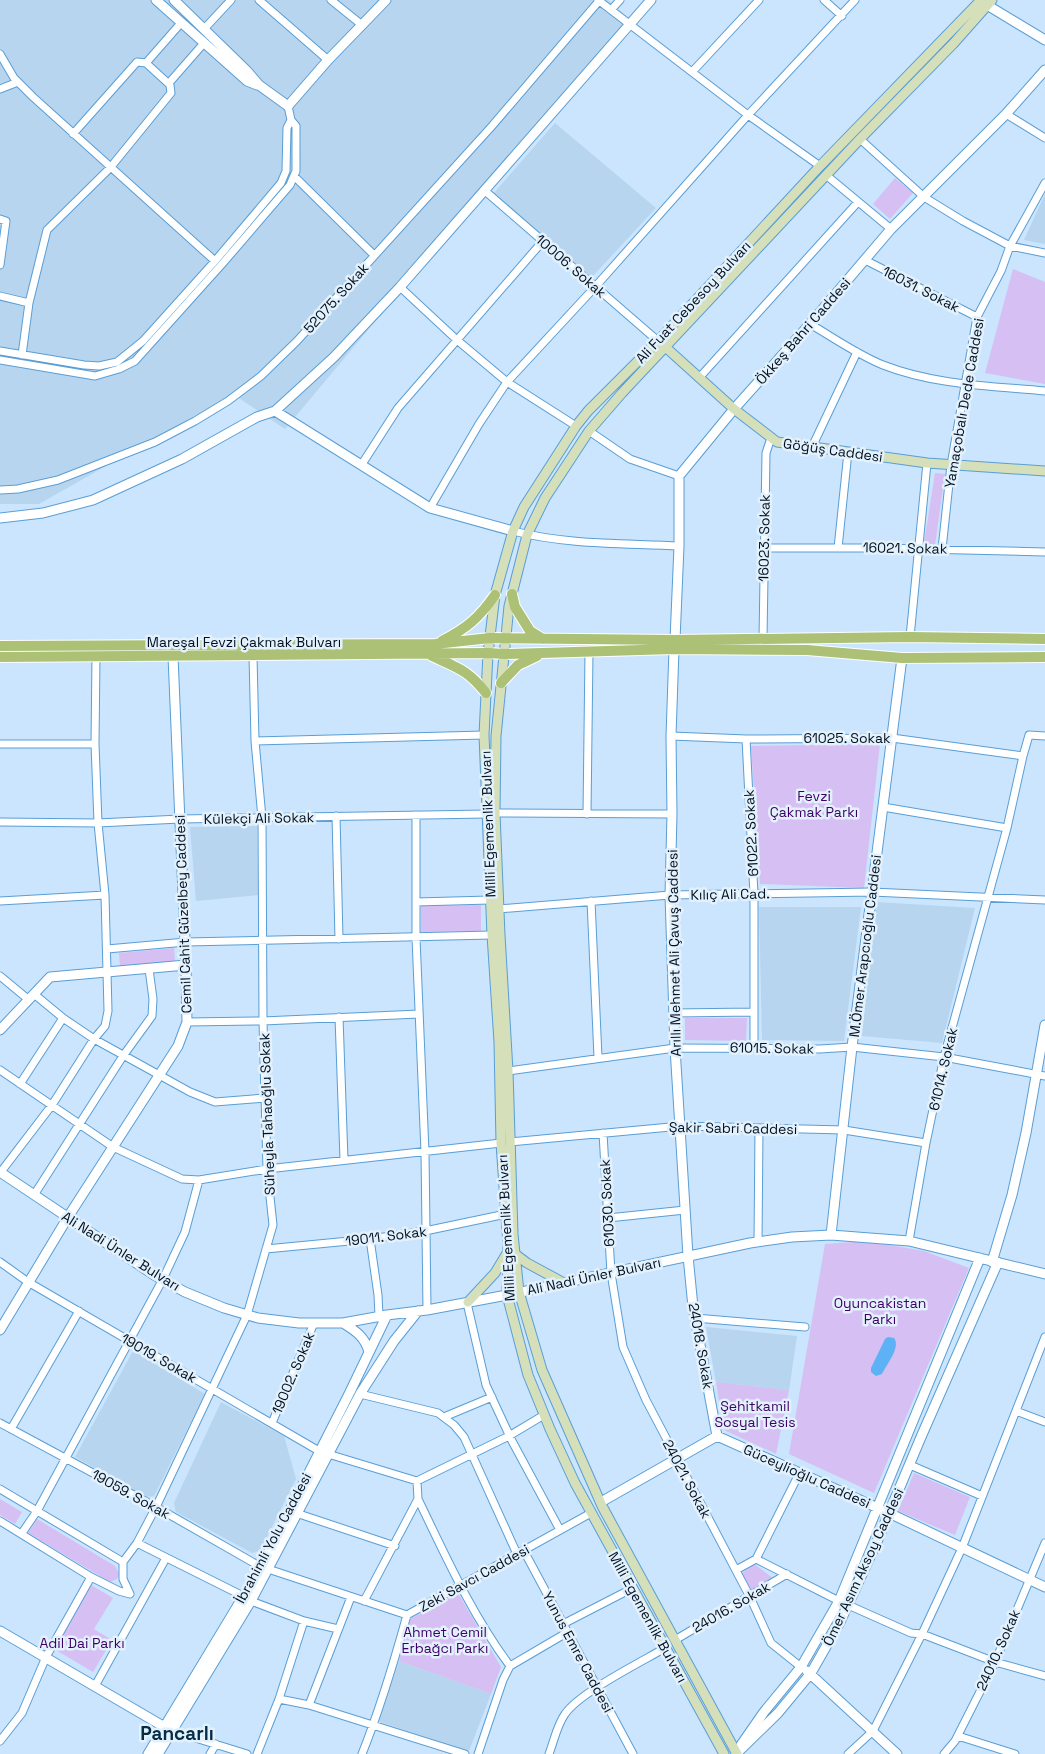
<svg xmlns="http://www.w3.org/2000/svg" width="1045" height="1754" viewBox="0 0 1045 1754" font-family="'Space Grotesk',sans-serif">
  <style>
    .built { fill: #b7d5ee }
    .green { fill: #d6bff3 }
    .water { fill: #5cb2f5 }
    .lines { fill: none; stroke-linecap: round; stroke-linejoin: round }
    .minor-casing { stroke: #599ed6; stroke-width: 9 }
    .tertiary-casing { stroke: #599ed6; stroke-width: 11 }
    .secondary-casing { stroke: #599ed6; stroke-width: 11 }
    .primary-casing { stroke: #fff; stroke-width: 12 }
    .minor { stroke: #fff; stroke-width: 7 }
    .tertiary { stroke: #fff; stroke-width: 9 }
    .secondary { stroke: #d5e0ba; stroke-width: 9 }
    .primary { stroke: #acc176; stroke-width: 10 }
    .labels { text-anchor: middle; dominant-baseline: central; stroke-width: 5; stroke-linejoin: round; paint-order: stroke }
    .street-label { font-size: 14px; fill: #001020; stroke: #e3f1fc }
    .park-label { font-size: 14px; fill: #3e0066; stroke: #e3f1fc }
    .district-label { font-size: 19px; font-weight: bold; fill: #062d48; stroke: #e3f1fc }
  </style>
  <rect width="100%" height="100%" fill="#cae5fd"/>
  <!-- built -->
  <path class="built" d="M0,0H608L629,19L285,429L233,394L39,504H0Z
    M555,123L656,208L592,277L493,194Z
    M1045,194V244L1024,240Z
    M257,826L258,895L196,901L190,827Z
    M876,902L975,908L942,1043L862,1036Z
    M759,907H861L844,1041L762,1040Z
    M706,1327L797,1336L789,1390L716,1382Z
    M133,1351L205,1394L154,1496L147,1497L75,1457Z
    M221,1402L284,1436L296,1479L260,1551L252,1553L176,1512L174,1503Z
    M399,1661L491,1694L469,1751L377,1721Z"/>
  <!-- green -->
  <path class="green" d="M895,178L913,193L890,219L873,204Z
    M1013,269L1045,282V384L985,373Z
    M935,473L945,474L935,545L924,543Z
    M880,744L864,888L760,884L751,746Z
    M481,905V931L421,932V906Z
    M174,948L175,961L120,966L119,953Z
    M685,1018H747L746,1041L685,1040Z
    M867,1241L924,1251L969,1268L874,1493L789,1454L825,1244Z
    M716,1382L789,1390L776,1454L726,1431L723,1425Z
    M914,1473L970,1497L955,1535L898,1511Z
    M0,1499L22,1512L15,1524L0,1515Z
    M37,1519L115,1566L119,1574L117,1579L110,1582L28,1533Z
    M754,1564L773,1578L751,1592L742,1573Z
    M91,1585L113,1598L94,1629L112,1640L93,1672L54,1649Z
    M458,1593L501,1667L491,1694L399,1661L410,1619Z"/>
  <!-- water -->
  <path class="water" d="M888,1337L894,1338C901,1347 887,1364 882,1374L876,1376L871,1372V1368L885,1339Z"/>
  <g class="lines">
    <!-- minor casing -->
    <g class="minor-casing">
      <path id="minor" d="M259,0L328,60
        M331,0L362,25
        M598,0L748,115L820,166
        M824,0L842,16
        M611,10L620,0
        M204,29L231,0
        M0,54L14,78L33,97L215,261
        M146,63L181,23
        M692,72L759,0
        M169,83L204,43
        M0,89L18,82
        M1006,114L1045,138
        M860,139L924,197L963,221L1010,246L1045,253
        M826,175L891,229
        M294,176L374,255
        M484,190L658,341
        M0,219L6,221L0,265
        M865,260L977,317
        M400,287L457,340L507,382L576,426
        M0,296L29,303
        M810,324C834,338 858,355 883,365C934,385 991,386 1045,391
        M0,351L84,365L99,366L117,362L143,341L215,261L281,183L286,171L287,128L291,120
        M22,355L29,303L47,230L110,168L171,93L170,85L146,63L137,62L73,134
        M0,360L95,376L119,369L135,361L223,263L290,185L296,171V126L291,120L288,106
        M699,378L858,202
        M589,431L630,459L679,476
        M812,447L857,352
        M362,464L398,408L543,241
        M0,490L18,489L58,480L155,442L195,421L228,401L261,376L297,341L492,126L599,1
        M430,508L479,424L507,382L595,287L748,115L855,0
        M513,531C567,545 624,543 679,546
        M764,548H878L1045,552
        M838,548L848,452
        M942,549L951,465L977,317L1001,271L1010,246L1045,183
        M910,637L927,463
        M763,639L766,453L771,438
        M671,736L746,739L892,738L1023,756
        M746,739L754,894V1048
        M255,741L484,735
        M0,744H95
        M883,807L1007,828
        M495,813L672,814
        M587,814L589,652
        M416,815V938L425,1152L427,1310
        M336,816L339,939
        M0,822L98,823L180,819L487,814
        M0,901L105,895
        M591,901L598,1057
        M416,902L490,900
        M499,909L670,895L872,892L1045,900
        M107,949L186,942L492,935
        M0,976L29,1000
        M34,994L63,1018L94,1039L190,1092L215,1102L265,1098
        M674,1013L754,1012
        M339,1017L344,1160
        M187,1022L263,1021L419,1014
        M0,1070L113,1147L182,1179L199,1180L267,1169L501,1143
        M508,1071L675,1048L820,1049L852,1047L944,1057L1045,1076
        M20,1084L63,1018
        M603,1133L611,1273L623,1347L646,1400L750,1597L771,1643L801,1667
        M510,1142L681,1126L844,1130L926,1143
        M0,1173L52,1105L94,1039L105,1026L108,1011L105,895L98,823L95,744L96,656
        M34,1195L123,1056L152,1016L153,999L149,969
        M608,1218L685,1210
        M370,1239L378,1295L379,1316
        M909,1241L926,1143L944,1057L1007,828L1023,756L1029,735L1045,736
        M758,1242L759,1128
        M266,1249L370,1239L425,1231L506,1214
        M0,1262L28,1282L319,1451
        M467,1303L486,1385L512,1441L560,1530
        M695,1318L805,1327
        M360,1394L438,1413L454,1425L464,1437L517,1554
        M1016,1411L1045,1422
        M444,1417L492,1397
        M0,1423L156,1507L261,1567
        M272,1423L314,1323
        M11,1429L79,1311
        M328,1454L417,1481L509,1436L544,1415
        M910,1465L982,1496
        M800,1472L756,1559L839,1601
        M0,1489L123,1562V1579L130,1594L119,1591L91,1577L0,1521
        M418,1499C446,1557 472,1615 510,1666
        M296,1513L395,1546
        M22,1533L37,1511L163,1279L185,1232L199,1180
        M137,1543L243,1596
        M524,1551L633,1754
        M123,1562L137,1543L156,1507L247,1315L273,1225L267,1169L263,1021L262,818L255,741L253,656
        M268,1569L407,1615
        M736,1570L756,1559
        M251,1601L304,1621L338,1629
        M364,1601L418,1499L417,1481
        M848,1605L911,1633L922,1634L995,1662L1045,1676
        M563,1624L633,1588
        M675,1640L787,1574
        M95,1686L166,1558
        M279,1699L309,1705L465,1754
        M309,1705L351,1597
        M173,1731L247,1754
        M958,1736L1015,1754
        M0,1741L22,1713L46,1657L91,1577
        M210,1754L216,1744
        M257,1754L279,1699L304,1621
        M362,1754C380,1709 394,1662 407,1615L591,1513
        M478,1754L503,1680L510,1666L568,1632
        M549,1754C554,1741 557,1725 565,1714C579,1693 641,1662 665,1648
        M848,1754L873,1731L922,1634L962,1548L1045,1337
        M944,1754L955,1741L995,1662L1045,1543"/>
    </g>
    <!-- tertiary casing -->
    <g class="tertiary-casing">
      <path id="tertiary" d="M156,0L247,81L257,85
        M174,0L247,71L259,85L288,106L328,60L386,0
        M987,5L1045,40
        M275,411L430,508L513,531
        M0,518L43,513L93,500L182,459L257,417L275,411L334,357L400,287L651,0
        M675,640L679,546V476L734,409L810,324L891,229L1006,114L1045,70
        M674,649L671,736L672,814L670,895L675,1048L688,1256L693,1307L717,1436
        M0,1030L50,977L186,965
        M0,1172L154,1275L185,1292L224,1308L258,1318L299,1323H343L387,1315L427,1310L507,1295L750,1243L792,1237L831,1235L909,1241L1045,1274
        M831,1235L852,1047L902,658
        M992,1262L1012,1195L1026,1133L1045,1025
        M343,1323C356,1331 365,1337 369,1352
        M0,1330L68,1217L178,1046L187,1022L186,965L173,656
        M601,1502L717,1436L889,1513L1045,1587
        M0,1631L168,1729
        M807,1671L897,1754
        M741,1745L764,1712L801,1667L839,1601L980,1258
        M148,1754L261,1567L350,1392L387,1315
        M158,1754L251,1601L360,1394L394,1341L418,1311
        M736,1754L778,1713L811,1673L840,1622L876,1544L921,1437L998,1262"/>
    </g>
    <!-- secondary casing -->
    <g class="secondary-casing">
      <path id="secondary" d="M662,344L734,409L777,442L927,463L1045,471
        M515,1254L527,1263L564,1283
        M468,1302L495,1273L507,1253
        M724,1754L575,1483L550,1429L528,1375L507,1295L508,1245L501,1143L499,1042L492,935L484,735L488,653L495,595L513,531L524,507L576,426L588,411L658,341L820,166L981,0
        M737,1754L602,1506L542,1370L519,1292L513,1234L508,1071L500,935L495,813L496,736L509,606L527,535L545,498L589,431L622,393L860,139L953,44L992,0"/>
    </g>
    <!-- primary casing -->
    <g class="primary-casing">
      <path id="primary" d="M512,594L515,607L530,631L543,639
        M442,641C467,628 479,618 495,595
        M0,646L435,644L490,638L675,640L910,637L1045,639
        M432,656C458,668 468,670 486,693
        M0,657L488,653L504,654L674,649L807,650L902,658L1045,657
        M501,683L518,665L537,656"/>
    </g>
    <!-- minor -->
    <use href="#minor" class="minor"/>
    <!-- tertiary -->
    <use href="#tertiary" class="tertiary"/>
    <!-- secondary -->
    <use href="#secondary" class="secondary"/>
    <!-- primary -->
    <use href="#primary" class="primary"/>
  </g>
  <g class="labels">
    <!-- street labels -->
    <g class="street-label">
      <text transform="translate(571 266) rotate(41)">10006. Sokak</text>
      <text transform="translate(921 289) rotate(27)">16031. Sokak</text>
      <text transform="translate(336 298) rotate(-48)">52075. Sokak</text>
      <text transform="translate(693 302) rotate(-47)">Ali Fuat Cebesoy Bulvarı</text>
      <text transform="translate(803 331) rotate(-49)">Ökkeş Bahri Caddesi</text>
      <text transform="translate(964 403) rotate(-80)">Yamaçobalı Dede Caddesi</text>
      <text transform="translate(833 450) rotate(8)">Göğüş Caddesi</text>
      <text transform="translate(764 538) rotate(-89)">16023. Sokak</text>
      <text transform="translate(905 548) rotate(1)">16021. Sokak</text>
      <text x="244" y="642">Mareşal Fevzi Çakmak Bulvarı</text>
      <text x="847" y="738">61025. Sokak</text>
      <text transform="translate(259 818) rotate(-1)">Külekçi Ali Sokak</text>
      <text transform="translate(488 824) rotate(-92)">Milli Egemenlik Bulvarı</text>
      <text transform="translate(751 833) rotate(-93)">61022. Sokak</text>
      <text transform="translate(730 894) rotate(-1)">Kılıç Ali Cad.</text>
      <text transform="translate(183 914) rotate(-92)">Cemil Cahit Güzelbey Caddesi</text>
      <text transform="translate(865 946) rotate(-83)">M.Ömer Arapcıoğlu Caddesi</text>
      <text transform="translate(674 953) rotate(-91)">Arıllı Mehmet Ali Çavuş Caddesi</text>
      <text transform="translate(772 1048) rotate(1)">61015. Sokak</text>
      <text transform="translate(943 1069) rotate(-77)">61014. Sokak</text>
      <text transform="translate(267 1114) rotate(-92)">Süheyla Tahaoğlu Sokak</text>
      <text transform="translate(733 1128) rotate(1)">Şakir Sabri Caddesi</text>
      <text transform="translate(607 1203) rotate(-93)">61030. Sokak</text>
      <text transform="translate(506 1228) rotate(-93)">Milli Egemenlik Bulvarı</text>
      <text transform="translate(386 1236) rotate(-7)">19011. Sokak</text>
      <text transform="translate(121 1251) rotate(32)">Ali Nadi Ünler Bulvarı</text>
      <text transform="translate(594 1276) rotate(-12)">Ali Nadi Ünler Bulvarı</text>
      <text transform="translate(701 1346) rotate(80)">24018. Sokak</text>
      <text transform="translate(159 1358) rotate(30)">19019. Sokak</text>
      <text transform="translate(293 1373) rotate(-67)">19002. Sokak</text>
      <text transform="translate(807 1476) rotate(24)">Güceylioğlu Caddesi</text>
      <text transform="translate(687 1479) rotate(62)">24021. Sokak</text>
      <text transform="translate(131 1494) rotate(29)">19059. Sokak</text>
      <text transform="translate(273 1538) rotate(-62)">İbrahimli Yolu Caddesi</text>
      <text transform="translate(863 1567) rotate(-65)">Ömer Asım Aksoy Caddesi</text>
      <text transform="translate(474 1578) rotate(-29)">Zeki Savcı Caddesi</text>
      <text transform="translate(731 1607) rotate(-30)">24016. Sokak</text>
      <text transform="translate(648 1617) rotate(61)">Milli Egemenlik Bulvarı</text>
      <text transform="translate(998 1650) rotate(-66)">24010. Sokak</text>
      <text transform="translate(578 1652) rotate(62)">Yunus Emre Caddesi</text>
    </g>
    <!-- park labels -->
    <g class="park-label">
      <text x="814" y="796">Fevzi<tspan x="814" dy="16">Çakmak Parkı</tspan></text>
      <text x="880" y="1303">Oyuncakistan<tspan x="880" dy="16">Parkı</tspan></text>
      <text x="755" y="1406">Şehitkamil<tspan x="755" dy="16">Sosyal Tesis</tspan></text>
      <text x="445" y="1632">Ahmet Cemil<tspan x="445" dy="16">Erbağcı Parkı</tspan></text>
      <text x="82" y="1643">Adil Dai Parkı</text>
    </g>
    <!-- district labels -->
    <g class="district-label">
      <text x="177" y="1733">Pancarlı</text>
    </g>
  </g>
</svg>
